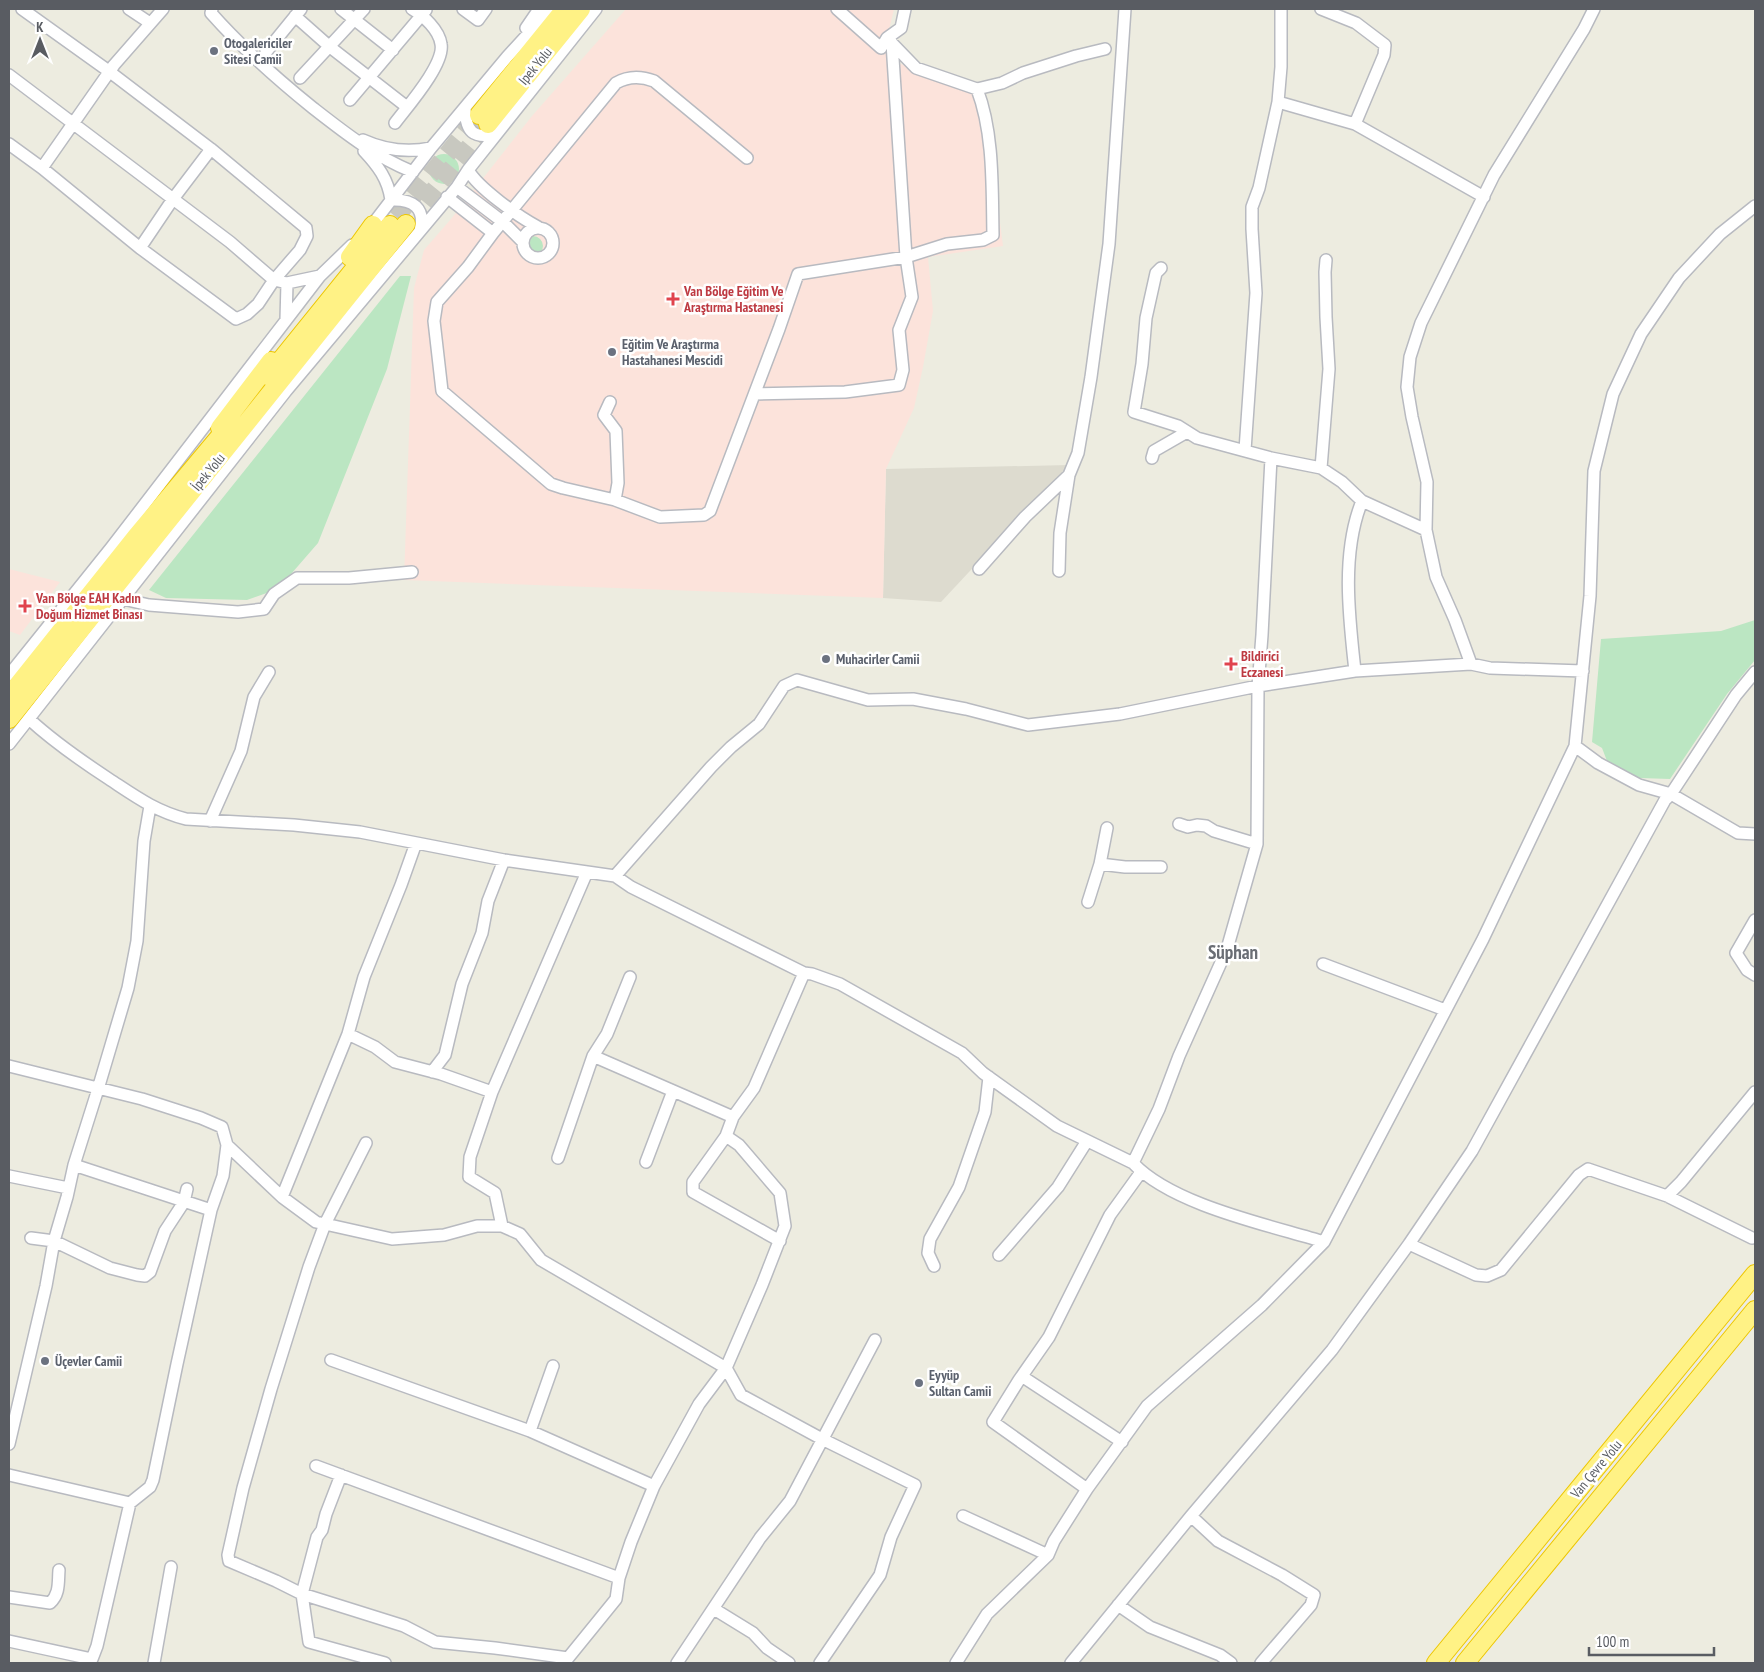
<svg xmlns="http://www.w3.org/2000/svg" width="1764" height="1672" viewBox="0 0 1764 1672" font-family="'PT Sans Narrow',sans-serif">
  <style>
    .education { fill: #dddbcf }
    .medical { fill: #fce3db }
    .green { fill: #bbe6c2 }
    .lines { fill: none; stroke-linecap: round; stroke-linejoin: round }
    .highway-tunnel { stroke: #c8c8c0; stroke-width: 18; stroke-dasharray: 18 9; stroke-linecap: butt }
    .minor-casing { stroke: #b8bac0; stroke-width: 14 }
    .highway-casing { stroke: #edc600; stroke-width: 20 }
    .minor { stroke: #fff; stroke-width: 11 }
    .highway { stroke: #fff285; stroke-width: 18 }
    .worship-dot { fill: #6b7280; stroke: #fff; stroke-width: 2 }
    .health-dot { fill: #e0444e; stroke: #fff; stroke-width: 2 }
    .labels { text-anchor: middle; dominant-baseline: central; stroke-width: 5; stroke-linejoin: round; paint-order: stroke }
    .worship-label { font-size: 14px; font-weight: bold; fill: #5b616d; stroke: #fff; text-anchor: start }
    .street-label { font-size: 14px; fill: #595c62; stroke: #fff }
    .health-label { font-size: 14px; font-weight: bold; fill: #be3a42; stroke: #fff; text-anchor: start }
    .district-label { font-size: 19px; font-weight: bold; fill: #6a6e74; stroke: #fff }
  </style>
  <rect width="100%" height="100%" fill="#edece0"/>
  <!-- education -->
  <path class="education" d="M1069,465L941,602L883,598L886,469Z"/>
  <!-- medical -->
  <path class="medical" d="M626,9H894L887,38L897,62L917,72L981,97L996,192L1003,246L928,257L933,311L923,367L914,408L886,469L883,598L404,580L414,288L424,250L451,219L532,116Z
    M9,569L60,582L20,635L9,631Z"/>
  <!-- green -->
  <path class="green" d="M429 169a15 15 0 1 1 30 0a15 15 0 1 1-30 0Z
    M523 246a10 10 0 1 1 20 0a10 10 0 1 1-20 0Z
    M400,276H411L387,369L318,543L278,589L247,600L166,598L149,590Z
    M1755,620V660L1727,694L1670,779L1640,778L1609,766L1602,748L1592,742L1601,639L1721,631Z"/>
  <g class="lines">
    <!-- highway-tunnel -->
    <path class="highway-tunnel" d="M424,202L488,124
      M396,217L479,115"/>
    <!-- minor casing -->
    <g class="minor-casing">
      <path id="minor" d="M129,9L150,23
        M212,9L211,13C242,48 277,79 313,108C345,133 374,156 413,172
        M341,9L393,50
        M463,9L478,20L486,9
        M837,9L881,48L887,38L916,68L977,89L1002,83L1023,73L1076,56L1105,49
        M1321,9L1356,23L1385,45L1384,55L1355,124
        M295,16L330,47L407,107
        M526,28L539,9
        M887,38L901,28L905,9
        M266,52L301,9
        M9,75L230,242L274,280L287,283
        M300,78L364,9
        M350,100L426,10
        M1278,102L1355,124L1484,197
        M465,109C466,132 473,139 496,134
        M395,123C407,107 445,64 441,44C439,30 424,16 412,9
        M363,140C385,150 407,153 431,148
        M9,144L42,168L140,248L236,319L247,314L258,304L274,280L300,250L307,236L306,228L211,149L110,72L22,9
        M364,151C378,166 388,179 391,200C413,199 426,208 420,231
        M747,158L654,81C641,76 628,76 616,83L493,233L468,267L437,302L434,321L442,391L551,484L563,488L615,500L660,517L704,515L710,511L779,329L798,274L906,257L947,244L983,240L993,235C992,188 994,133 977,89
        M42,168L114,65L163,9
        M468,170C478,188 519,217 538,227
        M457,187L503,222L523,242
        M447,197L493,233
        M523 243a15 15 0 1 1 30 0a15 15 0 1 1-30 0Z
        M369,229L431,148L507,57L551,9
        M140,248L173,199L211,149
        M1161,268L1156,273L1146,318L1142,364L1134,412L1178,426L1197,438L1271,458L1321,468L1342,482L1362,501L1426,530
        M286,320L287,283L320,276
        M755,394L845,392L899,385L903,370L899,330L912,297L906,257L892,43
        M610,402L604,415L616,431L618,483L615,500
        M1245,450L1256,293L1252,229V207L1259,188L1278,102L1281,67V9
        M1152,458L1154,451L1187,432
        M1321,468L1329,369L1326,317L1325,272L1326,260
        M979,569L1025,517L1069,475L1078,453L1091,377L1109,244L1125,9
        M1059,571L1060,533L1069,475
        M123,599L149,605L238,612L264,609L274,594L297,578H349L412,572
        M1355,671C1349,617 1341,553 1362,501
        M1583,671L1490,668L1471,664L1455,620L1436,577L1426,530L1427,482L1412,417L1407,387L1410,357L1421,323L1494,175L1584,29L1594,9
        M9,675L111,548L320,276L352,245
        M29,719C54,742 80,760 109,779C135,796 155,811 186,819L294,825L360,832L504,860L615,876L631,887L804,973L812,974L840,984L962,1053L983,1073L1057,1126L1133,1163C1172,1205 1269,1225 1324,1242
        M9,744L286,391L457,187L468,170L596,9
        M1575,746L1598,763L1639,785L1671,794L1738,833L1755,834
        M210,821L241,751L254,697L269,672
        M1179,824L1188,827L1197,825L1206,826L1214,831L1257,844
        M1100,864L1125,867H1161
        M615,876L711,767L731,747L759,724L784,686L797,680L868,700L913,699L966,709L1028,725L1120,714L1258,686L1355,671L1471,664
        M1088,902L1100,864L1107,828
        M1755,920L1736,953L1747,970L1755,975
        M1323,964L1445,1010
        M348,1034L375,1047L395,1062L441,1074L492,1092
        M9,1066L142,1099L201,1118L222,1127L227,1145L282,1197L316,1222L392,1239L444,1235L477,1226H502L520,1234L541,1260L726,1368L741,1395L822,1439L915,1485L891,1537L880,1575L820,1663
        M432,1072L445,1055L462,984L482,933L488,901L504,860
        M733,1117L754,1088L804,973
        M726,1136L693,1182V1192L780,1241
        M366,1143L325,1224L309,1267L271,1389L243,1488L228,1555L229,1561L276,1581L302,1594L404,1626L435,1642L495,1648L568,1658
        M558,1158L593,1056L607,1034L630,977
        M646,1162L673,1091
        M1133,1163L1159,1109L1179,1056L1227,949L1257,844L1258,686L1262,635L1271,458
        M74,1165L211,1210
        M9,1176L68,1188
        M1667,1196L1681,1182L1755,1092
        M282,1197L348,1034L364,977L401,885L416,843
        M502,1226L495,1193L469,1177L470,1157L492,1092L587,872
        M31,1238L54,1241L110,1268L137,1275L145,1276L150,1272L165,1231L184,1202L187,1189
        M1409,1244L1476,1275L1487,1276L1501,1270L1579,1175L1588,1169L1667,1196L1752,1238
        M999,1255L1058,1187L1087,1141
        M934,1266L928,1253L930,1239L959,1187L985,1112L989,1077
        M331,1360L530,1431L654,1486
        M1023,1377L1122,1442
        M530,1431L553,1366
        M9,1444L46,1286L54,1241L67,1197L74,1165L98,1089L128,988L137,941L144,841L150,806
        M316,1466L619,1578
        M9,1475L130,1503L150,1487L153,1480L177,1364L211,1210L223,1176L227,1145
        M341,1475L326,1514L322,1530L317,1537L302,1594L309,1642L385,1663
        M1087,1489L993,1422L1019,1380L1049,1337L1110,1215L1141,1172
        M963,1516L1048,1555
        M1191,1516L1218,1541L1282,1575L1314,1595L1311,1605L1261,1663
        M9,1597L50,1603C60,1594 58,1582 59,1570
        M1118,1605L1150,1627L1220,1655L1231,1663
        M714,1609L753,1633L767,1648L789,1663
        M9,1641L92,1659L97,1646L130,1503
        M154,1663L171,1567
        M564,1663L616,1599L619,1578L631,1542L654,1486L699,1404L726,1368L762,1285L785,1226L780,1193L739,1145L726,1136L733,1117L593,1056
        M677,1663L760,1538L790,1501L875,1340
        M956,1663L987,1614L1048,1555L1054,1541L1087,1489L1147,1406L1262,1305L1324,1242L1483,939L1575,746L1590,596L1594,471L1613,394L1641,334L1679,278L1720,234L1755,206
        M1071,1663L1191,1516L1332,1350L1409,1244L1472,1151L1665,800L1671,794L1736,695L1755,672"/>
    </g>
    <!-- highway casing -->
    <g class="highway-casing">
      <path id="highway" d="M479,115L565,9
        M488,124L581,9
        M350,257L373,225
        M268,376L390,225
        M220,428L271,361
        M9,696L135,538L232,422
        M9,719L406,224
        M1436,1663L1755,1274
        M1465,1663L1755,1310"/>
    </g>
    <!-- minor -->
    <use href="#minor" class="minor"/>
    <!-- highway -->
    <use href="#highway" class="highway"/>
  </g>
  <!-- markers -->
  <g class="worship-dot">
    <circle cx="214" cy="51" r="5"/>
    <circle cx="612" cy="352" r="5"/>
    <circle cx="826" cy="659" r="5"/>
    <circle cx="45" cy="1361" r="5"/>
    <circle cx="919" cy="1383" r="5"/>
  </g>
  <g class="health-dot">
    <path d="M670.5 291.5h5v5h5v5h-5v5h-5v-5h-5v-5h5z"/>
    <path d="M22.5 598.5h5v5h5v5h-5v5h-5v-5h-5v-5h5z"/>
    <path d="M1228.5 656.5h5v5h5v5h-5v5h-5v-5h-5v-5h5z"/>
  </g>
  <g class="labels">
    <!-- worship labels -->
    <g class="worship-label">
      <text x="224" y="43">Otogalericiler<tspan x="224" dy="16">Sitesi Camii</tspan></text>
      <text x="622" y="344">Eğitim Ve Araştırma<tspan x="622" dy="16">Hastahanesi Mescidi</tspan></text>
      <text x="836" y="659">Muhacirler Camii</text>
      <text x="55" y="1361">Üçevler Camii</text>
      <text x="929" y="1375">Eyyüp<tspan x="929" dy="16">Sultan Camii</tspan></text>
    </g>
    <!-- street labels -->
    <g class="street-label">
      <text transform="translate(535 66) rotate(-51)">Ipek Yolu</text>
      <text transform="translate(208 472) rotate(-51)">İpek Yolu</text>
      <text transform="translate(1596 1469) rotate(-50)">Van Çevre Yolu</text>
    </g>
    <!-- health labels -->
    <g class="health-label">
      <text x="684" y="291">Van Bölge Eğitim Ve<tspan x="684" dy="16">Araştırma Hastanesi</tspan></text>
      <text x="36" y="598">Van Bölge EAH Kadın<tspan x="36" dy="16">Doğum Hizmet Binası</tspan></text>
      <text x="1241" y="656">Bildirici<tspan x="1241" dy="16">Eczanesi</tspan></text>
    </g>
    <!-- district labels -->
    <g class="district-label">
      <text x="1233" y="952">Süphan</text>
    </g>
  </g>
  <!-- border -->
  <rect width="1764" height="1672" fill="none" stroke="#595c62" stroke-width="20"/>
  <!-- north arrow -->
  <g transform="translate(40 40)" stroke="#ffffff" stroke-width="4" paint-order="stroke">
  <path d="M0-4L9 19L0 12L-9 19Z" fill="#595c62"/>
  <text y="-8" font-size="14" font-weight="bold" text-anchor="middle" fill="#595c62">K</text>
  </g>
  <!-- scale -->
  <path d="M1589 1647v8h125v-8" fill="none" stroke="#595c62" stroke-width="2.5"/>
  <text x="1596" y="1647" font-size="15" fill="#595c62" stroke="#ffffff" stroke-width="4" paint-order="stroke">100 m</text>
</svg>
